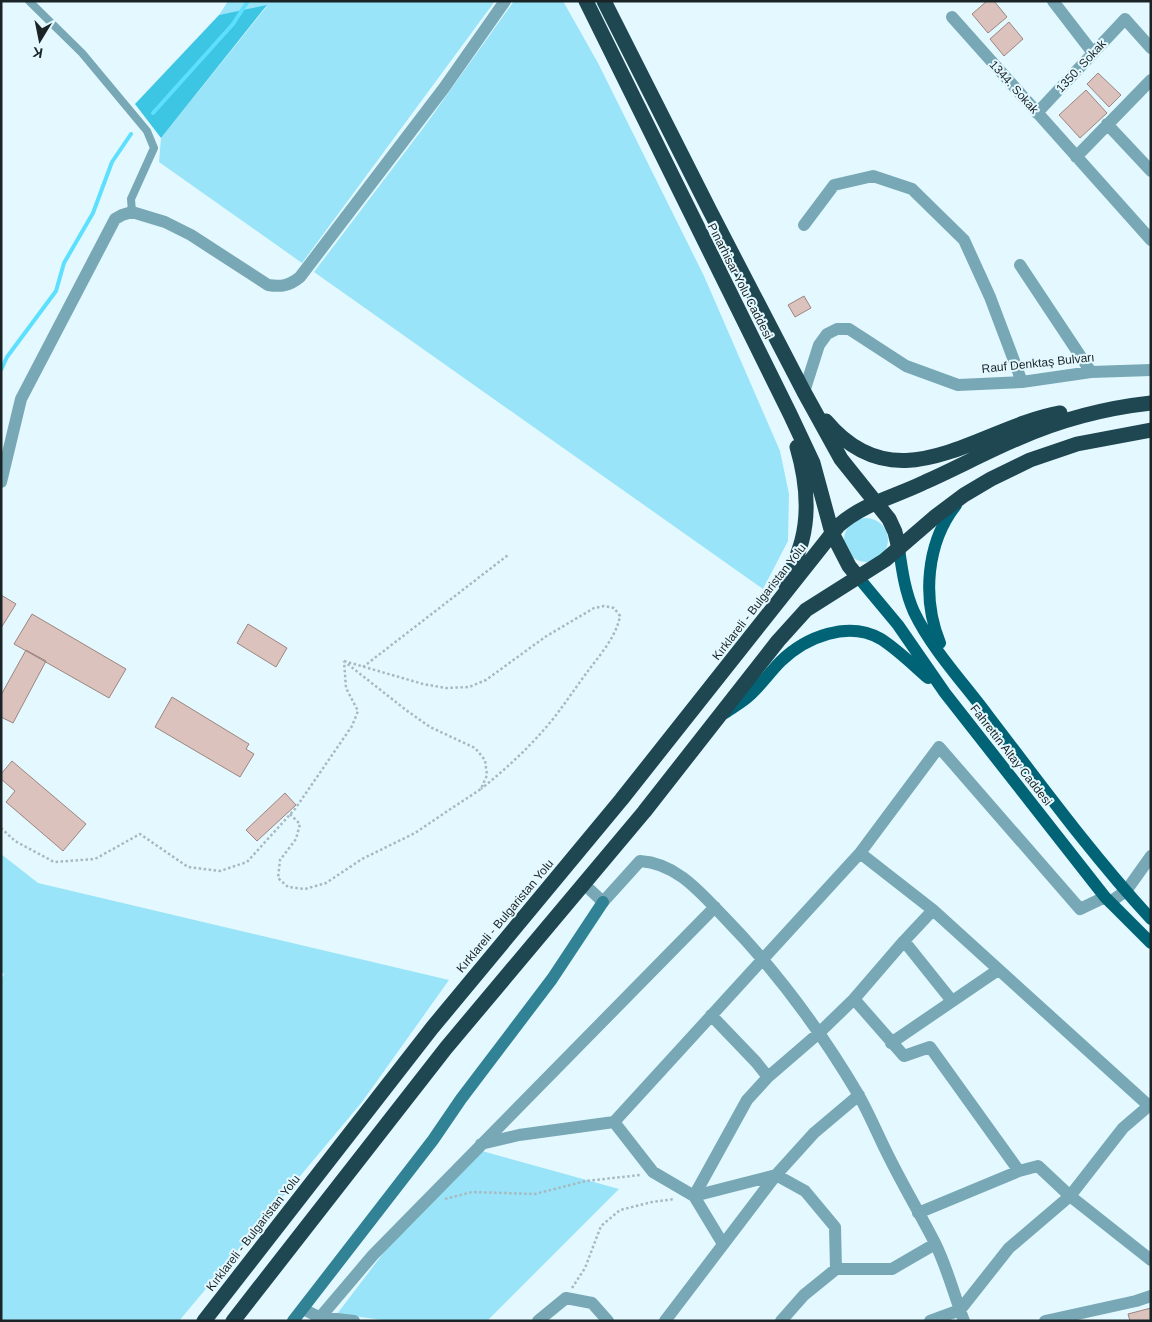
<svg xmlns="http://www.w3.org/2000/svg" width="1152" height="1322" viewBox="0 0 1152 1322" font-family="Helvetica,sans-serif">
  <style>
    .green { fill: #99e4f8 }
    .forest { fill: #3dc5e4 }
    .lines { fill: none; stroke-linecap: round; stroke-linejoin: round }
    .stream { stroke: #5ddffe; stroke-width: 4 }
    .building { fill: #dbc2bd; stroke: #9c8580 }
    .path { stroke: #a7b9be; stroke-width: 2.5; stroke-dasharray: 2.5 2.5; stroke-linecap: butt }
    .lane { stroke: #78a8b5; stroke-width: 8 }
    .street { stroke: #78a8b5; stroke-width: 12 }
    .secondary { stroke: #318295; stroke-width: 12 }
    .primary { stroke: #016476; stroke-width: 12 }
    .highway { stroke: #1f4751; stroke-width: 15 }
    .labels { text-anchor: middle; dominant-baseline: central; stroke-width: 4; stroke-linejoin: round; paint-order: stroke }
    .street-label { font-size: 12px; fill: #1a2427; stroke: #e4f9ff }
  </style>
  <rect width="100%" height="100%" fill="#e4f9ff"/>
  <!-- green -->
  <path class="green" d="M228,1H495L302,263L159,162L161,138L267,6L219,15Z
    M514,1H563L598,63L704,276L780,451L789,494L788,541L763,589L314,272L424,127Z
    M844 540a22 22 0 1 1 44 0a22 22 0 1 1-44 0Z
    M1,854L38,883L449,980L362,1102L179,1321H1V980L4,974L1,972Z
    M482,1151L619,1189L487,1321H391L337,1314L391,1243Z"/>
  <!-- forest -->
  <path class="forest" d="M267,5L161,138L135,104L219,15Z"/>
  <g class="lines">
    <!-- stream -->
    <path class="stream" d="M153,113L233,24L248,1
      M1,370L7,357L56,291L64,263L93,213L112,162L131,134"/>
  </g>
  <!-- building -->
  <path class="building" d="M987,1H994L1007,17L988,33L972,14Z
    M1009,22L1023,39L1004,56L990,39Z
    M1098,73L1121,95L1109,107L1087,84Z
    M1086,90L1107,113L1080,138L1059,115Z
    M804,296L811,308L795,317L788,305Z
    M1,595L16,604L1,628Z
    M32,614L126,669L109,698L14,644Z
    M248,624L287,648L276,667L237,643Z
    M26,650L46,661L13,723L1,717V695Z
    M172,697L249,744L246,749L254,754L240,777L155,727Z
    M12,761L86,824L63,851L6,802L15,791L1,779V774Z
    M285,793L296,805L257,841L246,830Z
    M1151,1308V1321H1130L1128,1314Z"/>
  <g class="lines">
    <!-- path -->
    <path class="path" d="M344,661L423,684L446,688L469,687L486,680L545,637L594,608L604,606L614,608L620,616C616,638 598,657 585,675C574,690 564,705 553,719C531,746 507,768 481,789
      M363,667L508,555
      M290,814L300,824L296,839L280,860L278,878L288,887L305,889L326,883L362,859L415,833L452,808L481,789L487,775L485,760L475,748L430,727L406,710L345,662
      M1,828L15,841L54,862L95,859L140,834L188,867L220,871L247,862L295,809L352,726L358,711L346,688L344,661
      M445,1199L472,1192L535,1194L586,1181L640,1175
      M572,1288L585,1268L601,1226L620,1210L652,1202L675,1199"/>
    <!-- lane -->
    <path class="lane" d="M29,1L82,53L147,131L154,148L131,199L132,212"/>
    <!-- street -->
    <path class="street" d="M1053,1L1093,53
      M952,17L1151,240
      M1037,113L1125,19L1151,48
      M1107,124L1151,171
      M1076,157L1151,80
      M804,225L834,185L873,176L912,189L964,240L990,297L1022,382
      M1020,265L1091,372
      M804,392L819,345L827,334L837,329H849L906,366L958,385L1022,382L1091,372L1151,370
      M1,482L21,399L115,219L122,215L132,212L165,222L191,235L268,285C281,287 289,286 300,277L444,88L505,1
      M860,853L933,910L1148,1105
      M583,883L603,902L640,861C676,863 700,892 723,916C775,969 820,1030 858,1094C870,1115 879,1138 890,1159C904,1187 920,1214 935,1243C947,1267 954,1295 964,1321
      M1110,902L1126,891L1151,856
      M904,941L952,1001
      M854,999L904,1056L930,1047L1019,1171
      M711,1015L756,1062L768,1077
      M891,1043L998,970
      M614,1122L860,853L939,747L1080,909L1105,897
      M481,1144L519,1135L614,1122L653,1172L694,1196L776,1175L805,1191L835,1227L836,1269
      M918,1213L1019,1171L1038,1166L1070,1196L1151,1260
      M723,1244L694,1196L747,1100L768,1077L819,1033L854,999L904,941L933,910
      M303,1309L319,1317L354,1321
      M317,1321L373,1255L715,907
      M538,1321L566,1298L592,1303L608,1321
      M665,1321L776,1175L814,1133L859,1095
      M781,1321L804,1295L836,1269H892L935,1244
      M930,1321L960,1310L1009,1248L1070,1196L1123,1128L1151,1104
      M1045,1321L1136,1301L1151,1296"/>
    <!-- secondary -->
    <path class="secondary" d="M293,1321L433,1140L461,1099L552,979L603,902"/>
    <!-- primary -->
    <path class="primary" d="M899,549C902,570 905,592 914,612C933,651 964,683 989,717C1041,785 1092,855 1151,919
      M858,577L898,625L945,693L1105,897L1151,943
      M940,643C922,599 926,543 956,505
      M725,713C733,707 743,702 750,695C761,685 770,672 781,661C806,637 848,620 881,639C898,650 913,665 928,678"/>
    <!-- highway -->
    <path class="highway" d="M586,1L790,414L813,463L832,533L849,566L858,577
      M604,1L710,211L804,392L841,459L889,519L895,532L899,549
      M826,421C898,507 978,428 1060,413
      M786,585C791,570 798,556 802,540C810,509 806,478 797,447
      M204,1321L432,1028L621,800L838,526C862,504 894,497 923,483C955,469 986,452 1019,438C1060,420 1106,408 1151,403
      M233,1321L446,1048L644,812L778,641L806,610L885,560L936,516L964,495L991,479L1030,460L1077,444L1151,430"/>
  </g>
  <g class="labels">
    <!-- street labels -->
    <g class="street-label">
      <text transform="translate(1081 66) rotate(-47)">1350. Sokak</text>
      <text transform="translate(1014 87) rotate(48)">1344. Sokak</text>
      <text transform="translate(740 281) rotate(63)">Pınarhisar Yolu Caddesi</text>
      <text transform="translate(1038 363) rotate(-6)">Rauf Denktaş Bulvarı</text>
      <text transform="translate(759 602) rotate(-52)">Kırklareli - Bulgaristan Yolu</text>
      <text transform="translate(1011 755) rotate(52)">Fahrettin Altay Caddesi</text>
      <text transform="translate(505 916) rotate(-50)">Kırklareli - Bulgaristan Yolu</text>
      <text transform="translate(253 1233) rotate(-52)">Kırklareli - Bulgaristan Yolu</text>
    </g>
  </g>
  <!-- border -->
  <rect width="1152" height="1322" fill="none" stroke="#1a2427" stroke-width="5"/>
  <!-- north arrow -->
  <g transform="translate(40 40) rotate(190)" stroke="#e4f9ff" stroke-width="4" paint-order="stroke">
  <path d="M0-4L9 19L0 12L-9 19Z" fill="#1a2427"/>
  <text y="-8" font-size="14" font-weight="bold" text-anchor="middle" fill="#1a2427">K</text>
  </g>
</svg>
